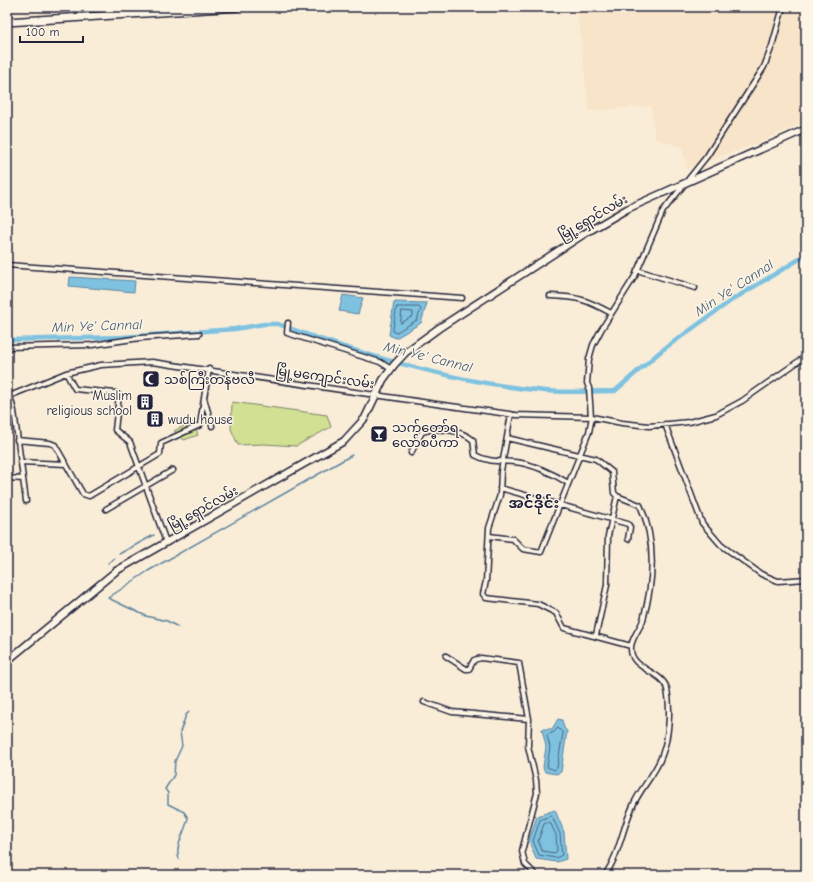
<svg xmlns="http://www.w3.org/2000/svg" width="813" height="882" viewBox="0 0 813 882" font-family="'Comic Neue','Noto Sans Myanmar',sans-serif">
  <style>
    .built { fill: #f8e4c8 }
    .green { fill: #d2e093; stroke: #7a8167 }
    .water { fill: #7fc2e0; stroke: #5a829e }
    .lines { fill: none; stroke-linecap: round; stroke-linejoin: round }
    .shore { stroke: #47627d; stroke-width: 1 }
    .stream { stroke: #5a829e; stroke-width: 1.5 }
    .canal { stroke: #7fc2e0; stroke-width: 4.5 }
    .minor-casing { stroke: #22223b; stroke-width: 7 }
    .primary-casing { stroke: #22223b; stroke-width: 9 }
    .trunk-casing { stroke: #22223b; stroke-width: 10 }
    .minor { stroke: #fcf5e5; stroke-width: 4 }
    .primary { stroke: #fcf5e5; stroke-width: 6 }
    .trunk { stroke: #fcf5e5; stroke-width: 7 }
    .labels { text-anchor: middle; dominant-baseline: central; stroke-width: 3; stroke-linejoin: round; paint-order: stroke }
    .street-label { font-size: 13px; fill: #22223b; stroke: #fcf5e5 }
    .poi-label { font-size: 13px; fill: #22223b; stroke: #fcf5e5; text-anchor: start }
    .water-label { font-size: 14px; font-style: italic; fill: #435a75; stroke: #fcf5e5 }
    .quarter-label { font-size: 15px; font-weight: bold; fill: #22223b; stroke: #fcf5e5 }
  </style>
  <rect width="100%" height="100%" fill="#faedd8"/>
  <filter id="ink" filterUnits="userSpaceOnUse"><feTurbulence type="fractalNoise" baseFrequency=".025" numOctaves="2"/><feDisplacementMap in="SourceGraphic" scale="8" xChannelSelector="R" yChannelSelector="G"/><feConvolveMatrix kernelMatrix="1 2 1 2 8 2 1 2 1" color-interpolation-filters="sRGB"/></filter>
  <g filter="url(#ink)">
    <!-- built -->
    <path class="built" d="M577,7H806V121L762,141L687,169L682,147L655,139L651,106L589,111Z"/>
    <!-- green -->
    <path class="green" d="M232,402L327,415L331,427L296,446L264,444L238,445L231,429Z
      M193,421L198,435L184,440L174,431Z"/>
    <!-- water -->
    <path class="water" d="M70,277L135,281L134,292L69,286Z
      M343,295L363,298L358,314L339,311Z
      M394,302L427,303L421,323L396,338L389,335Z
      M558,719L562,720L564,728L567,731L561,772L556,774L545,772L543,767L546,747L542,729H552Z
      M555,810L564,832L566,859L557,862L536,859L529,841L537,816Z"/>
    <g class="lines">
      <!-- shore -->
      <path class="shore" d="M397,307H419L421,309L417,320L395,333L393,331Z
        M402,311L413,312V316L401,323Z
        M558,728L563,733L557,768L555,770L547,767L550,747L547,735L554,732Z
        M552,816L560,834L562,855L556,858L539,855L533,841L540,820Z
        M550,822L556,835L557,851L555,853L542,851L538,841L544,824Z"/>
      <!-- stream -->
      <path class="stream" d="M119,554L154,535
        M108,563L115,558
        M178,627L167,621L146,616L108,598L148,571L352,455
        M179,859C174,847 186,830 188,818L184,812L168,804V793L165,789L174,775L175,761L182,746L180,732L186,715L189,712"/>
      <!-- canal -->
      <path class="canal" d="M7,340L122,337L235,329L264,324H278C362,355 455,383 545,391C568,393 592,391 615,391L661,351L732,300L806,255"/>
      <!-- minor casing -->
      <g class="minor-casing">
        <path id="minor" d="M7,265L462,298
          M637,270L695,288
          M550,296C578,297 585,299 611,313
          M288,323L287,333L380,362L391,369
          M7,347L92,345L140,338L199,334
          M209,369L204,398L212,426
          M66,373L75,389L115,393L119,395L115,430L130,442L166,542
          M10,396L14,411L26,501
          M7,397L66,373L101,365L152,362L436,404L516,415L592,417L622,423L649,426L689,422L716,415L742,401L806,356
          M511,414L501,471L500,495L489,528L486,581L483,594L486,598L538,604L556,613L564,628L631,646
          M591,417L589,388L587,383L589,359L593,345L601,330L635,276L663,211L707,156L764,67L772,46L783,7
          M665,424L702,523L721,545L761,574L778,581L806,579
          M507,438L596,459L612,472L614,493L617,496L640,505C657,542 654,581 643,620C640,629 631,638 631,648C630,670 662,670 667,689C671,709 669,737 662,755C656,774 639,789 632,808C622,830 619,855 605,875
          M17,440L50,443L55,445L83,494L89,496L160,454L161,443L200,425L204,398
          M411,453L422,432C436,427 462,430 473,440L475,455C487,462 500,461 514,462C531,463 554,474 568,483
          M20,462L66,464
          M7,478L23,479
          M500,488L628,524L630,527L628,539
          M106,509L173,470
          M489,536L513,539L523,549L541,552L589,432L592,417
          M596,635L607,585L608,536L617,496
          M446,656L466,669H469L474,660L481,658L519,663L529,719L528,746L536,780L537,793L522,851L525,864L536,875
          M424,702L452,712L529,719
          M7,870L11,875"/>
      </g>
      <!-- primary casing -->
      <g class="primary-casing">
        <path id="primary" d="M7,661L116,571L344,441L365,418L383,380L394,365L406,352L439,328L584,234L627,209L806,129"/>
      </g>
      <!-- trunk casing -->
      <g class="trunk-casing">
        <path id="trunk" d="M7,22L237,7"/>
      </g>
      <!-- minor -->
      <use href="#minor" class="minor"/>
      <!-- primary -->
      <use href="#primary" class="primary"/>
      <!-- trunk -->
      <use href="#trunk" class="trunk"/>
    </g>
  </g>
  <!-- icons -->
  <defs>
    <g id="mosque-square" transform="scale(0.9)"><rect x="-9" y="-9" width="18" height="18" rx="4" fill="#22223b" stroke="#fcf5e5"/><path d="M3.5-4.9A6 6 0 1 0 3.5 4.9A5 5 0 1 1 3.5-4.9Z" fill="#fff"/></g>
    <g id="building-square" transform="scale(0.9)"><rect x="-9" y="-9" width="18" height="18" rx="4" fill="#22223b" stroke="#fcf5e5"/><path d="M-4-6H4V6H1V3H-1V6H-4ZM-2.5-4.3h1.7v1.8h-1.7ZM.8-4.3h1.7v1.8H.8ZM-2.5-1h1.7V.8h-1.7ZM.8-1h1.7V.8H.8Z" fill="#fff"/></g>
    <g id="bar-square" transform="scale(0.9)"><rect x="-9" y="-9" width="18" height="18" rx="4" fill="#22223b" stroke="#fcf5e5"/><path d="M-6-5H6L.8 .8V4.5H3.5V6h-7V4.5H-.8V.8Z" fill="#fff"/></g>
  </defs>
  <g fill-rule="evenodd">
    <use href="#mosque-square" x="151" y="379"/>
    <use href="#building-square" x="145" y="402"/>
    <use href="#building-square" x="155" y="419"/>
    <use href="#bar-square" x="379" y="434"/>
  </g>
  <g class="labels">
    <!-- street labels -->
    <g class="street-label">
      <text transform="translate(593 217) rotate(-30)">မြို့ရှောင်လမ်း</text>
      <text transform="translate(325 377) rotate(8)">မြို့မကျောင်းလမ်း</text>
      <text transform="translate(203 508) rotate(-29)">မြို့ရှောင်လမ်း</text>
    </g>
    <!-- poi labels -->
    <g class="poi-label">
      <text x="164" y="379">သစ်ကြီးတန်ဗလီ</text>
      <text x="132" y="395" text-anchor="end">Muslim<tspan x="132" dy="15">religious school</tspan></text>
      <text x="168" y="419">wudu house</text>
      <text x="392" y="427">သက်တော်ရ<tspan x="392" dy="15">လော်စပီကာ</tspan></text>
    </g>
    <!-- water labels -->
    <g class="water-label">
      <text transform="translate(734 288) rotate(-33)">Min Ye' Cannal</text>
      <text transform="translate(97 326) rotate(-2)">Min Ye' Cannal</text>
      <text transform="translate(428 357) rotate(14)">Min Ye' Cannal</text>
    </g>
    <!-- quarter labels -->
    <g class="quarter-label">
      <text x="534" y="503">အင်ဒိုင်း</text>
    </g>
  </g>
  <!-- margin -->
  <rect width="813" height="882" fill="none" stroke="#fcf5e5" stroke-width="24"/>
  <rect x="12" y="12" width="789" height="858" fill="none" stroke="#22223b" stroke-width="1.5" filter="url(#ink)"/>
  <!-- scale -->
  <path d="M20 36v6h63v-6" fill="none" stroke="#22223b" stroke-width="2"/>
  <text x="26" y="36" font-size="12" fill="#22223b" stroke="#fcf5e5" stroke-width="3" paint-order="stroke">100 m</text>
</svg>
